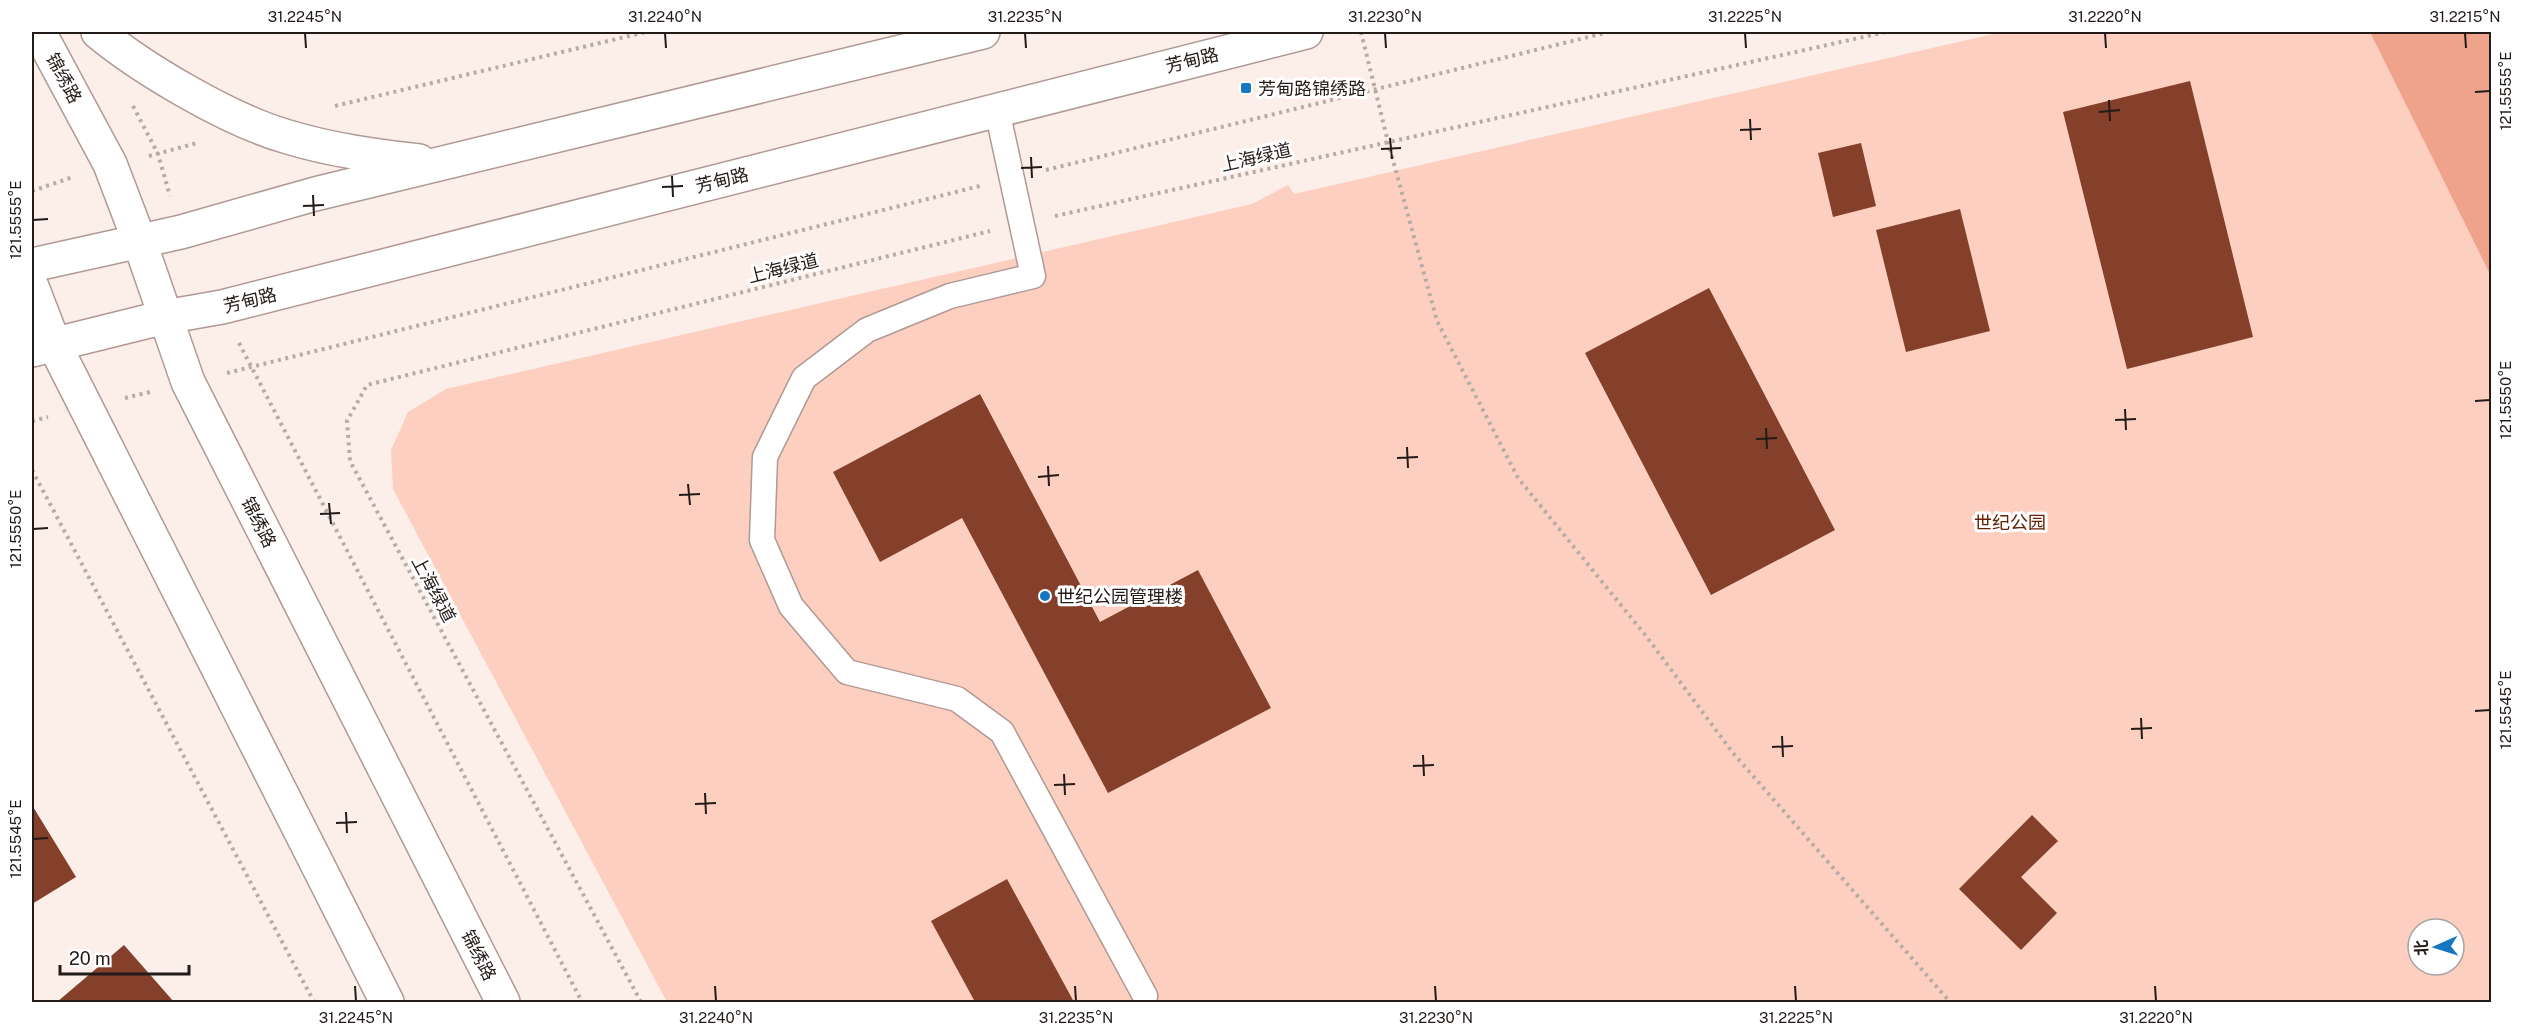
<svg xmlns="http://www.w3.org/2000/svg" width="2523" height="1034" viewBox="0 0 2523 1034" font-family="'Public Sans','Noto Sans SC',sans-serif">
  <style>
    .green { fill: #fccfc0; fill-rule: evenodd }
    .water { fill: #efa38a }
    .building { fill: #84402a }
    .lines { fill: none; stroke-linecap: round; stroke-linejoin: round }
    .lane-casing { stroke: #b09a93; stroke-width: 27 }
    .secondary-casing { stroke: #b09a93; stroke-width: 36 }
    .path { stroke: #b7aba6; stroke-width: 4; stroke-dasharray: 3 4.5; stroke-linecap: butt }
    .lane { stroke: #fff; stroke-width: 24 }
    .secondary { stroke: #fff; stroke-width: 33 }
    .ticks { fill: none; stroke: #231b18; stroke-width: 2 }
    .poi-dot { fill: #1577c2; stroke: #fff; stroke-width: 2 }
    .labels { text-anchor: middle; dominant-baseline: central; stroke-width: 6; stroke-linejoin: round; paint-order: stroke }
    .street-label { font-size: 18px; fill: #231b18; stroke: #fff }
    .poi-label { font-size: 18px; fill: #231b18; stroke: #fff; text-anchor: start }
    .park-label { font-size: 18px; fill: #642108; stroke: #fff }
    .neatline { fill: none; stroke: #231b18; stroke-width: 2 }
    .ticks-label { font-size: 15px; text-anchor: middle; fill: #231b18 }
  </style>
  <rect width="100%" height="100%" fill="#fceee9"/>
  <!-- green -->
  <path class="green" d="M2002,32H2491V1002H667L393,489L391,450L408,412L446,389L1252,204L1288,185L1294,194ZM2418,929H2454V965H2418Z"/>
  <!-- water -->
  <path class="water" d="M2370,32H2491V276Z"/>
  <!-- building -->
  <path class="building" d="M2190,81L2253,337L2127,369L2063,112Z
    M1861,143L1876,206L1833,217L1818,153Z
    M1960,209L1990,331L1906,352L1876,230Z
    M1709,288L1835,530L1711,595L1585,353Z
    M980,394L1100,622L1198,570L1271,708L1108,793L962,518L880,562L833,472Z
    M32,805L76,877L32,904Z
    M2032,815L2058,841L2021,877L2057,913L2021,950L1959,889Z
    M1007,879L1074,1002H975L931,921Z
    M124,945L174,1002H57Z"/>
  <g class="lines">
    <!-- lane casing -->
    <g class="lane-casing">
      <path id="lane" d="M997,110L1033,276L950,296L867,330L804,378L765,457L762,540L791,606L847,672L957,699L1002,732L1145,996"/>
    </g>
    <!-- secondary casing -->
    <g class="secondary-casing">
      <path id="secondary" d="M39,32L110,164L139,240L188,382L503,1002
        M98,32C144,70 231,121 288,137C331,150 375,156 419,161
        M32,265L181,232L315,194L983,32
        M32,287L54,344L387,1002
        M32,350L165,317L222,307L1306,32"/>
    </g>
    <!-- path -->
    <path class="path" d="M1361,32L1388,142L1437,321L1518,478L1646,636L1733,753L1950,1002
      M133,106L158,154L170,196
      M335,106L646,32
      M149,156L197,143
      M1046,170L1609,32
      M32,191L73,177
      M1055,216L1886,32
      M239,343L582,1002
      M227,373L980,186
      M125,398L150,392
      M32,421L48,417
      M32,470L314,1002
      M641,1002L350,461L347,421L367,385L990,231"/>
    <!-- lane -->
    <use href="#lane" class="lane"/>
    <!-- secondary -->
    <use href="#secondary" class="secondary"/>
  </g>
  <!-- ticks -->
  <path class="ticks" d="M305,33L306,48M665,33L666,48M1025,33L1026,48M1385,33L1386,48M1745,33L1746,48M2105,33L2106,48M2465,33L2466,48M2475,92L2490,91M2109,100L2110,121M2099,112L2120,110M1750,119L1751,140M1740,130L1761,129M1390,138L1392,159M1381,149L1401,148M1031,157L1032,178M1021,168L1042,167M672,176L673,197M662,187L683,186M313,195L314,216M303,206L324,205M33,220L48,219M2475,401L2490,400M2125,409L2126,430M2115,420L2136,419M1766,428L1767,449M1756,439L1777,438M1407,447L1408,468M1397,458L1418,457M1048,466L1049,486M1038,477L1059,475M688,484L690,505M679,495L700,494M329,503L331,524M320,514L340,513M33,529L48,528M2475,711L2490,710M2141,718L2142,739M2131,729L2152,728M1782,736L1783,757M1772,747L1793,746M1423,755L1424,776M1413,766L1434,765M1064,774L1065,795M1054,785L1075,784M705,793L706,814M695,804L716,803M346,812L347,833M336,823L357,822M33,839L48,838M355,986L356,1001M715,986L716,1001M1075,986L1076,1001M1435,986L1436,1001M1795,986L1796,1001M2155,986L2156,1001"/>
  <!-- markers -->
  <g class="poi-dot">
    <rect x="1240" y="82" width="12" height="12" rx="3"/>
    <circle cx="1045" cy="596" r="6"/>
  </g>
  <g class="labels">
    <!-- street labels -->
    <g class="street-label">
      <text transform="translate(1192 60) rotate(-14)">芳甸路</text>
      <text transform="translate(64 78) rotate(62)">锦绣路</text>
      <text transform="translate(1256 157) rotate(-13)">上海绿道</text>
      <text transform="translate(722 180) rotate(-14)">芳甸路</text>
      <text transform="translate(783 268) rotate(-14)">上海绿道</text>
      <text transform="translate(250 300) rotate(-14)">芳甸路</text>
      <text transform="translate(259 522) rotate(63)">锦绣路</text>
      <text transform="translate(434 589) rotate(62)">上海绿道</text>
      <text transform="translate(479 955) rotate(63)">锦绣路</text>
    </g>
    <!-- poi labels -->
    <g class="poi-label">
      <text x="1258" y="88">芳甸路锦绣路</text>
      <text x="1057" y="596">世纪公园管理楼</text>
    </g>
    <!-- park labels -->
    <g class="park-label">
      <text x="2010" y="522">世纪公园</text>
    </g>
  </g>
  <!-- border -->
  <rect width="2523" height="1034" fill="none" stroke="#ffffff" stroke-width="66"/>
  <!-- north arrow -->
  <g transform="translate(2436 947) rotate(267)"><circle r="28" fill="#ffffff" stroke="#a7a4a3" stroke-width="1.5"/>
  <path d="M0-4.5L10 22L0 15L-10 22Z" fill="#1577c2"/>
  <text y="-9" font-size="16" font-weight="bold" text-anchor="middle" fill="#231b18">北</text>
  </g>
  <!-- scale -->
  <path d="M60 965v9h129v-9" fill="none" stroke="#231b18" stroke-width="3"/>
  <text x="69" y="965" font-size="18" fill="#231b18" stroke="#ffffff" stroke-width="4.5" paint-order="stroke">20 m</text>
  <rect x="33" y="33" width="2457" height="968" class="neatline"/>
  <g class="ticks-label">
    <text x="305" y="22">31.2245°N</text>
    <text x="665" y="22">31.2240°N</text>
    <text x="1025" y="22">31.2235°N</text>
    <text x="1385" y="22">31.2230°N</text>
    <text x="1745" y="22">31.2225°N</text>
    <text x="2105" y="22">31.2220°N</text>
    <text x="2465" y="22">31.2215°N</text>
    <text transform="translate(2506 91) rotate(-90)" y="5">121.5555°E</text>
    <text transform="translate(16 220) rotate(-90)" y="5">121.5555°E</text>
    <text transform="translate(2506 400) rotate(-90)" y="5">121.5550°E</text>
    <text transform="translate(16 529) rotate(-90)" y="5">121.5550°E</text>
    <text transform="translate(2506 710) rotate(-90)" y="5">121.5545°E</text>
    <text transform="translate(16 839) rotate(-90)" y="5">121.5545°E</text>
    <text x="356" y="1023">31.2245°N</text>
    <text x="716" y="1023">31.2240°N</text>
    <text x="1076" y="1023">31.2235°N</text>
    <text x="1436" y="1023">31.2230°N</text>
    <text x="1796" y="1023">31.2225°N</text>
    <text x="2156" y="1023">31.2220°N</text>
  </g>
</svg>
